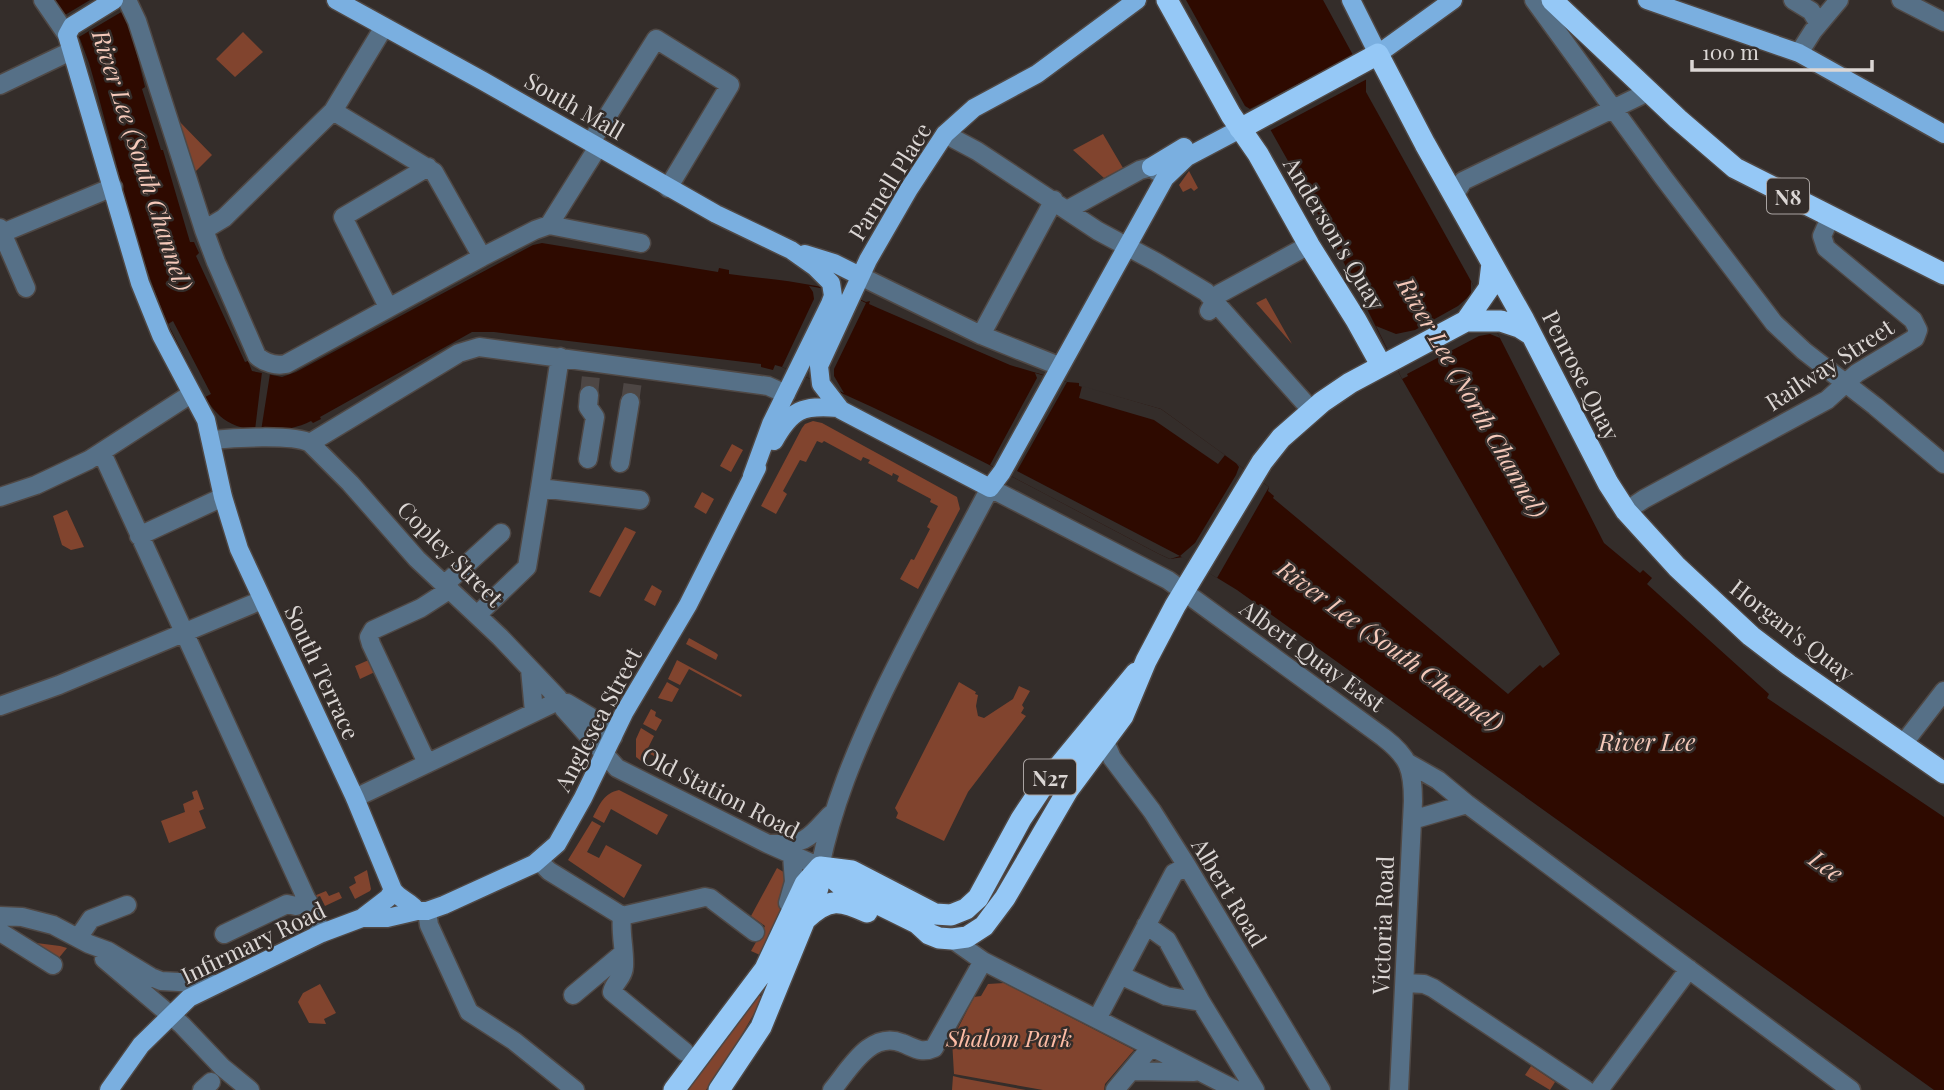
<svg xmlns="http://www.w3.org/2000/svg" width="1944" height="1090" viewBox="0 0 1944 1090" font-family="'Playfair Display',serif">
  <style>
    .green { fill: #81442e }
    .water { fill: #2e0a00 }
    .pier { fill: #342d2a }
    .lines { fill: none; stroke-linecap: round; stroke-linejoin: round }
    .minor-tunnel { stroke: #4d4644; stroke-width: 18; stroke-dasharray: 18 9; stroke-linecap: butt }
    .minor-casing { stroke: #4f4845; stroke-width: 21 }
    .major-casing { stroke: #4f4845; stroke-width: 21 }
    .highway-casing { stroke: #4f4845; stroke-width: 24 }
    .minor { stroke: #567087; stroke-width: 18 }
    .major { stroke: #7aafe0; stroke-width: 18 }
    .highway { stroke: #95c8f6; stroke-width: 21 }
    .labels { text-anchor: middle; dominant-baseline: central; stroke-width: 5; stroke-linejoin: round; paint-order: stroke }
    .shield { fill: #342d2a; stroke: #a9a3a1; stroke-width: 2 }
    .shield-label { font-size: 21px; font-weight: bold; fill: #dbd6d4 }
    .street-label { font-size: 23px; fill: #dbd6d4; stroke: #342d2a }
    .park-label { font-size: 23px; font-style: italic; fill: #fdbca5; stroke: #342d2a }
    .water-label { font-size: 24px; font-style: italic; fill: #f5c9ba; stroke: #342d2a }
  </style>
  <rect width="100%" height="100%" fill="#342d2a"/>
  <!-- green -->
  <path class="green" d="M243,32L263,52L235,77L216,59Z
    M178,120L212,155L193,174Z
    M1103,134L1123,168L1104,178L1073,150Z
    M1189,171L1198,188L1194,191L1191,188L1183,192L1179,185Z
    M1266,298L1292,344L1256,303Z
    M813,421L822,423L957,497L960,509L918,589L900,579L911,559L914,560L930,529L927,527L938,506L930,502L931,499L897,481L899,476L893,473L892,476L868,463L870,460L863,457L861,461L824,441L822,443L817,441L806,462L800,460L783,491L787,494L776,514L761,506L802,428L805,424Z
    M732,444L743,450L731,472L720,466Z
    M702,492L714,499L706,514L694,507Z
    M67,510L84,547L71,550L62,545L53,516Z
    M625,527L636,532L600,597L589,592Z
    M652,585L662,591L655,606L644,600Z
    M689,638L716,653L718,655L716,660L686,644Z
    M371,659L377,671L360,679L355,666Z
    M677,660L742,695L741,697L689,669L680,685L668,679Z
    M667,682L679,689L672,702L658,698Z
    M959,682L976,692L975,694L978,695L976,706L978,716L984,718L1013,699L1019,686L1030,691L1022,705L1024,708L1021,713L1026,716L968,792L944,841L896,818L898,813L895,808Z
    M651,709L656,712L655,716L662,720L656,731L643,724Z
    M641,728L654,736L648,748L658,753L656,757L650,754L645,764L636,757V739Z
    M197,790L204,809L199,811L206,828L169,843L161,821L185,812L183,804L194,799L192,792Z
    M619,790L668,815L657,835L611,809L604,823L593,817C600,804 604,793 619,790Z
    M592,821L601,826L587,852L599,858L606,845L642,865L624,898L568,860Z
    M777,868L787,874L789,880L780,917L760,955L751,951L765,926L751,916Z
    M367,870L371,889L370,891L355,899L349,887L356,883L354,877Z
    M326,891L329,896L339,892L342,898L325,906L320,896L315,898L314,896Z
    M13,940L60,946L67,948L53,965Z
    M1004,983L1134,1050L1105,1084L1104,1090H1043L954,1074L952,1040L974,997L981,996L988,984Z
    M320,984L336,1013L324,1019L326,1024L309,1023L298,1002L303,993Z
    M758,994L763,998L726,1062L706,1090H688Z
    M1531,1066L1555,1082L1550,1090L1525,1075Z
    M953,1076L961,1078L1026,1090H952Z"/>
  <!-- water -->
  <path class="water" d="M55,0H108L117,14L123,11L127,15L145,87L142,89L161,150H163L190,242H194L199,253L196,256L245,362L248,361L252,371L282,377L296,372L533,245L542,243L718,272L719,268L729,270V274C774,280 824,282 866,302L870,301L869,304L878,308L1010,365L1067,382L1079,383V386L1161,409L1269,487L1268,491L1274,496L1273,498L1508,694L1540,665L1543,668L1560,654L1402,379L1332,239L1257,106L1250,109L1245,106L1186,0H1323L1366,79V92L1471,281L1604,543L1640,573L1643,570L1652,578L1647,584L1769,694L1767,698L1944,817V1090H1934L1237,590L1183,557L1170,559L1159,554C1035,489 911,421 782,367L775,365L773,370L761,367V364L494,332H472L320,417L321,419L313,423L311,421C286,434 242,436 220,416C207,404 199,386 191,371C138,276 119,164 89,63L80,39Z"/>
  <!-- pier -->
  <path class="pier" d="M90,0H112L119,9L121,8L123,11L79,37L65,15Z
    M1355,54L1369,78L1267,132L1255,110L1251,112L1250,109Z
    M1471,281L1500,338L1490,334L1479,336L1407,374L1408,376L1402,379L1376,326L1396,334L1415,330L1458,306L1467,298L1471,293Z
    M809,286L843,292L866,303L834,369V376L844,393L782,367L814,299L813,292Z
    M173,321L211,394L205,397L168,324Z
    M262,372L270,374L261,431L255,430Z
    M1035,373L1067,382L1017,471L1180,556L1195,543L1236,475L1239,467L1236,463L1269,487L1217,578L1180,556L1170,559L1159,554L990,465L1037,378Z
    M1082,386L1161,409L1225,455L1218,464L1154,420L1079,398Z"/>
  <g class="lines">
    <!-- minor-tunnel -->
    <path class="minor-tunnel" d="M589,395L591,375
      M630,402L633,381"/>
    <!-- minor casing -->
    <g class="minor-casing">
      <path id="minor" d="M43,0L67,35
        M127,0L137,21L204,230L216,262L257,356C265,363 276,366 286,364L482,257L535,230L549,225L641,243
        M1534,0L1663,177L1774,323L1804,351L1875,406L1944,464
        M1793,0L1811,11L1819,24
        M1901,0L1944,22
        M1799,53L1813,31L1839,0
        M0,85L71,51
        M333,111L434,172L482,257
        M945,134L977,151L1098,231L1156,262L1206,292L1312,411
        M591,142L656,39L730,85L668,188
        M1454,196L1463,181L1650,91
        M1067,210L1140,170L1151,167L1162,175
        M549,225L598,147
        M0,228L26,288
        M204,230L224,218L333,111L384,27
        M0,234L113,187
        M860,276L981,335L1059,366
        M388,307L343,217L428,167
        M1209,311L1219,294L1309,245
        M981,335L1054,200
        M560,357L540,488L640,500
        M212,440C232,438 294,434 310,443L350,483L417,559L500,637L558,698L564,709L617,768L768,844L820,867C832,807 855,752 881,697C915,626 953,558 990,488L1168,580L1383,737C1409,757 1413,769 1413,801L1399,1090
        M310,443L459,353L479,347L768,386L786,394
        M102,453L322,933
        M588,459L595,417L588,407L589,395
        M620,463L630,402
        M0,497L36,485L89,460L191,394
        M1626,511L1644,499L1827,400L1857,373L1915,338L1918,330L1913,320L1826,248L1822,236L1830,218
        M139,536L223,497
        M444,585L501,533
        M477,615L527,567L540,488
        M530,669L534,712
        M567,703L589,716L613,737
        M0,706L59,685L262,600
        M1100,730L1112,758L1152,811L1187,866L1321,1090
        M1903,744L1944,691
        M427,763L371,644L369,637L373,630L421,608L449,590
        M1408,763L1438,780L1467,804L1851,1090
        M355,798L554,703L558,698
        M1412,820L1467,804
        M772,844C808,843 807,840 830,815
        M539,861L549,871L622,916L705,897L710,898L755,932
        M788,903L794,882L792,855
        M427,911L429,925L469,1012L514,1041L575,1090
        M0,916L22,917L53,925L89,944L108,951L151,977L161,981L215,984
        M622,916C620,934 625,949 624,967C624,977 614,982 612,992L685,1052
        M1146,925L1167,940L1201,1002L1255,1090
        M0,932L53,965
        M224,934L287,904L296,906L308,901
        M78,938L91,919L127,905
        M952,939L983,961L1236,1090
        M104,959L182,1025L222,1067L250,1090
        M1120,975L1166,996L1201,1002
        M1405,983L1424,984L1433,988L1586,1090
        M573,995L622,954
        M1097,1019L1174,873L1187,866
        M1131,1071L1194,1072
        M202,1090L211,1082
        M832,1090C849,1070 870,1030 902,1043C913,1047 921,1054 934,1048L983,961
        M1115,1090L1151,1047
        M1599,1090L1689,969"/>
    </g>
    <!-- major casing -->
    <g class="major-casing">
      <path id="major" d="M114,0L72,26L67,35L140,283L161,335L206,420L223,497L239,549L355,798L393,890C400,900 411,901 417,911
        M336,0L483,81L716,214L791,250L815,267L831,283L833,296L830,304L771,424L752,476
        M1137,0L1037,74L974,108L945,134L909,189L868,260L819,366L821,384L841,410L990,488L1002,472L1165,178L1187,157L1240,129
        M1351,0L1378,54L1453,0
        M1647,0L1799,53L1944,134
        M1151,167L1184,147
        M805,254L834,263L860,276
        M774,441C792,409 802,405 838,408
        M362,918H387L417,911H427L444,905L534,864L557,844L583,798L624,713L688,605L757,468
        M109,1090L141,1045L189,998L322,933L362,918L388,898L393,890"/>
    </g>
    <!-- highway casing -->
    <g class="highway-casing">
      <path id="highway" d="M1167,0L1231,115L1258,154L1309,245L1356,320L1381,365
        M1552,0L1678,119L1735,168L1944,274
        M1240,129L1378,54L1425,144L1524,320L1608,483L1626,511L1677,567L1751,636L1789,665L1944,773
        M1466,321L1489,288L1492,263
        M820,867L842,886L917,923L929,934L939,938L952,939L967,937L984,926L1005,898L1068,790L1123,716L1146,661L1175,606L1262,462L1281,438L1322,402L1350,383L1466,321H1501L1519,327L1530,334
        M820,867L852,871L935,914L951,915L966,909L978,898L1021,819L1045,783L1136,673
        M806,919C829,897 841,900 867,912
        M674,1090L765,969L805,884L820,867
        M719,1090L761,1027L818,888L819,876"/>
    </g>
    <!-- minor -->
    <use href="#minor" class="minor"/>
    <!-- major -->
    <use href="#major" class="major"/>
    <!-- highway -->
    <use href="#highway" class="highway"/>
  </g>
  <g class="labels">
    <!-- shield labels -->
    <g class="shield">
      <rect x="1767" y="178.5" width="42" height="35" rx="5"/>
      <rect x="1024" y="759.5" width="52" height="35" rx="5"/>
    </g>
    <g class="shield-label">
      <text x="1788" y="196">N8</text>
      <text x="1050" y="777">N27</text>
    </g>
    <!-- street labels -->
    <g class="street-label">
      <text transform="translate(575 105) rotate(30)">South Mall</text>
      <text transform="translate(889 181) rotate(-58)">Parnell Place</text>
      <text transform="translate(1335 233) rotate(59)">Anderson's Quay</text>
      <text transform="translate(1829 364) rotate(-33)">Railway Street</text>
      <text transform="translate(1582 375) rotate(63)">Penrose Quay</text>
      <text transform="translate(451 553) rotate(45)">Copley Street</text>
      <text transform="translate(1793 630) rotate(38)">Horgan's Quay</text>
      <text transform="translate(1313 655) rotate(36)">Albert Quay East</text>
      <text transform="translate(323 672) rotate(65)">South Terrace</text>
      <text transform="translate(597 719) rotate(-62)">Anglesea Street</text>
      <text transform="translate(721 792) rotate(27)">Old Station Road</text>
      <text transform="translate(1230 892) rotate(59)">Albert Road</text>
      <text transform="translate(1382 925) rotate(-88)">Victoria Road</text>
      <text transform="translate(253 942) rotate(-26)">Infirmary Road</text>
    </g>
    <!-- park labels -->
    <g class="park-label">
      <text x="1009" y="1037">Shalom Park</text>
    </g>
    <!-- water labels -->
    <g class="water-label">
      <text transform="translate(143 160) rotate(72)">River Lee (South Channel)</text>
      <text transform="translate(1473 397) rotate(60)">River Lee (North Channel)</text>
      <text transform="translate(1391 645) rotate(36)">River Lee (South Channel)</text>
      <text x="1647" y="741">River Lee</text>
      <text transform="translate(1827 865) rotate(36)">Lee</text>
    </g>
  </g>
  <!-- scale -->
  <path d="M1692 60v10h180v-10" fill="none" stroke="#dbd6d4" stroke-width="3.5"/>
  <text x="1702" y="60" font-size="21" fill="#dbd6d4" stroke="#342d2a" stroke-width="5" paint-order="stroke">100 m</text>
</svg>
